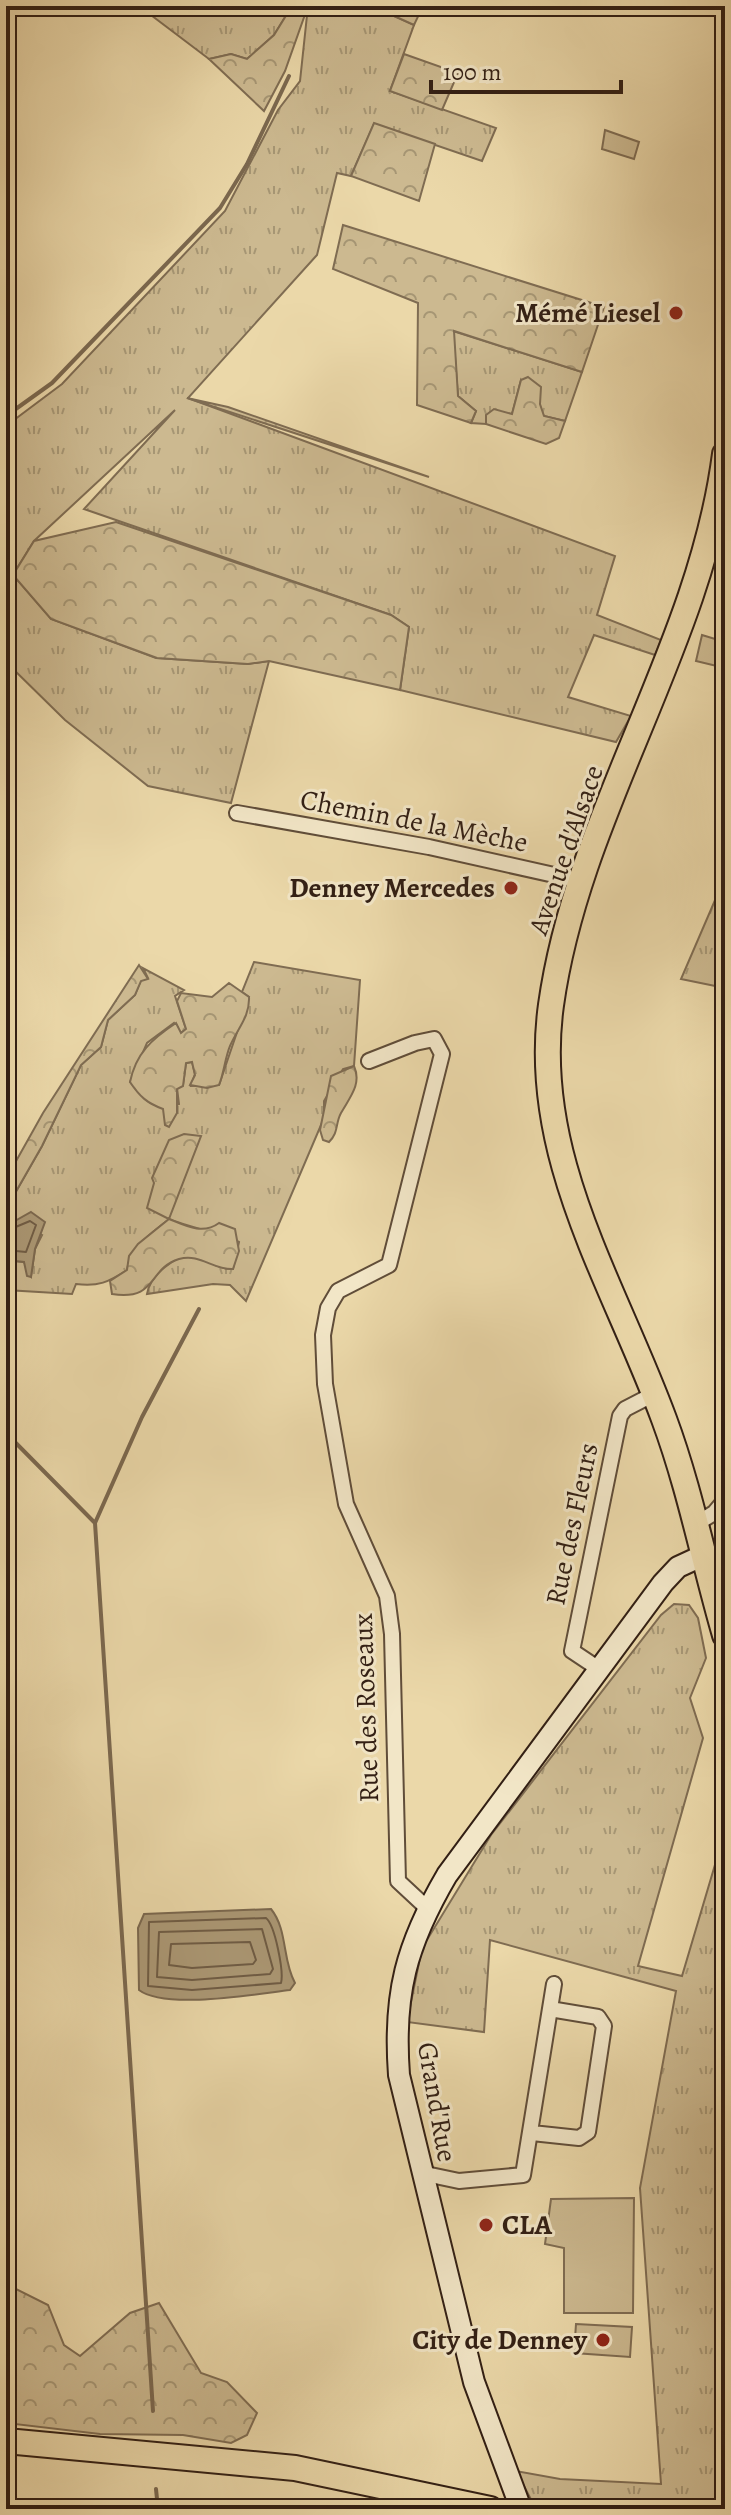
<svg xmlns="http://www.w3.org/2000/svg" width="731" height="2515" viewBox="0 0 731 2515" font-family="Alegreya,serif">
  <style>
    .grass { fill: url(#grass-tufts); stroke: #7f6c52; stroke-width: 2 }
    .forest { fill: url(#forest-crowns); stroke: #7f6c52; stroke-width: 2 }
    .garden { fill: #ccb990; stroke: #7f6c52; stroke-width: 2 }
    .water { fill: #ac9976; stroke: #7b684f; stroke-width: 2 }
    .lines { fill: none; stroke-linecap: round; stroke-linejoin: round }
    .shore { stroke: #6f5c45; stroke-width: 2 }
    .stream { stroke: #7b684f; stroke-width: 4 }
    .street-casing { stroke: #604d39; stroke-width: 18 }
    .secondary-casing { stroke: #321f14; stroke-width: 24 }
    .primary-casing { stroke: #321f14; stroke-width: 28 }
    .street { stroke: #f2e6c7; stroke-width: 14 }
    .secondary { stroke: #f2e6c7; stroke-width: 20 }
    .primary { stroke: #ebd8a9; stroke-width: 24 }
    .poi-dot { fill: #8f2418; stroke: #f2e6c7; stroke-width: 3 }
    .labels { text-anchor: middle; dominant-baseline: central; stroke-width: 6; stroke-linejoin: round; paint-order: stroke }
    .poi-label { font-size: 28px; font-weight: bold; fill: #321f14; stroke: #f2e6c7; text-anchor: end }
    .street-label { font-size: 28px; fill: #321f14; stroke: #f2e6c7 }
  </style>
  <defs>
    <pattern id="grass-tufts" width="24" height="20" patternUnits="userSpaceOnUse" patternTransform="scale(2)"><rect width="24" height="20" fill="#ccb990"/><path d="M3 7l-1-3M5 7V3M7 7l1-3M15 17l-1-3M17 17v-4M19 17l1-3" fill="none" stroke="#a69674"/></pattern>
    <pattern id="forest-crowns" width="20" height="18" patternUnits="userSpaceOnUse" patternTransform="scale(2)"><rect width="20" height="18" fill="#ccb990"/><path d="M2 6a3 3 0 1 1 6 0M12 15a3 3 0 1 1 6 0" fill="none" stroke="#a69674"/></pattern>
  </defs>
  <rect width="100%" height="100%" fill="#ebd8a9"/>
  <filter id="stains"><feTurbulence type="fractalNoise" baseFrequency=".0025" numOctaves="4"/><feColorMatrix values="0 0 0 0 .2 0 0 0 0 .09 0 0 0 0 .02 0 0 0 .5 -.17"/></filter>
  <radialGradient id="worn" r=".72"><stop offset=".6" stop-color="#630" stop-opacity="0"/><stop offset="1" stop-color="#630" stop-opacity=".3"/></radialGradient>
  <!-- grass -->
  <path class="grass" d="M139,6H282L287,14L274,35L247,59L231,54L209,59Z
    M308,6H372L414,25L390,91L496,128L482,161L374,124L351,176L337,173L317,255L188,398L615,556L597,615L661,640L655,655L594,635L568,697L631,716L616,742L400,690L409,627L391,615L84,509L175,410L34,541L13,575L51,619L156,658L248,664L269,661L231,803L148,786L65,720L6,662V426L62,384L225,211L278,110L300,81Z
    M453,331L582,372L565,421L544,416L521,380L512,414L487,415L486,424L471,423L476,411L458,396Z
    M702,635L725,642V668L696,661Z
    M725,877V988L681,979Z
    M254,962L360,980L354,1066L343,1069L324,1101V1118L246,1301L230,1285L213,1284L147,1294C150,1276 175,1253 196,1256C211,1259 213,1269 233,1269L239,1242C216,1231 193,1229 169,1219C151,1234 130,1246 127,1270C109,1282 98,1287 76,1284L72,1294L6,1290V1260L24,1262L31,1276L35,1249L42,1235L8,1223L6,1226V1209L42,1146L81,1065L101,1047L108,1020L135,995L141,980L148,978L143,968L184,990L175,996L186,1029L181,1033L174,1023L147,1043L130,1082C145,1101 154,1112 179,1104L177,1088L183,1085L186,1063L192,1062L195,1074L191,1086L219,1085L249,997L242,992Z
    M674,1604L689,1605L698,1618L706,1658L690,1698L703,1738L638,1966L682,1976L725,1831V2509H536L516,2471L560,2479L661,2484L640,2188L676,1991L490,1940L484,2032L407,2022L422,1948L491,1835L661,1615Z"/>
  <!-- forest -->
  <path class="forest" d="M282,6H308L285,71L264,111L209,59L231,54L247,59L274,35L287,14Z
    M372,6H423L414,25Z
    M404,54L458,73L442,110L390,91Z
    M374,123L435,144L419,201L351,176Z
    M343,225L604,307L582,372L454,331L458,396L476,411L471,423L417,405L418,303L333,269Z
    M528,377L541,387L540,404L544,416L565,421L559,438L546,444L486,424V415L494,409L512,414L521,380Z
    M187,398L228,407L429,477Z
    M116,522L391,615L409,627L400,690L269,661L248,664L157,658L51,619L13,575L34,541Z
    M139,965L148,979L141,981L135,995L108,1020L101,1047L81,1065L42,1146L6,1209V1179L43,1113Z
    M229,983L249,997C250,1017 237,1029 230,1046C225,1058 224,1073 219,1085L207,1088L190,1085L195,1075L192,1062L186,1063L183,1086L177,1089V1113L169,1127L165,1125L163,1109C147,1103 140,1097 130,1082C136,1053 152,1039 176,1023L181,1033L186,1029L177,1001L181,993L212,997Z
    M354,1066C362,1084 350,1097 341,1113C335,1124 339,1132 329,1142L323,1140L320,1130L331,1076Z
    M184,1134L201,1136L169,1219C186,1226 203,1235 219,1223L235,1229L239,1251L233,1269C213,1270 200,1253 179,1259C147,1269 158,1301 112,1294L110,1281L127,1270L129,1256L138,1244L169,1219L147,1208L154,1183L152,1178L169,1140Z
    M6,2284L48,2305L64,2345L80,2356L130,2313L159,2303L201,2373L227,2382L257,2413L247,2435L231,2443L183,2435L100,2434L6,2423L13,2402L6,2395Z"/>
  <!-- garden -->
  <path class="garden" d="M605,130L639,142L634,159L602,149Z
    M634,2198L633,2313H564V2248L545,2244L551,2199Z
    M576,2324L632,2327L630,2357L574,2353Z"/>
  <!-- water -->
  <path class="water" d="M31,1212L45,1222L35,1249L31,1277L27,1276L24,1262L6,1260V1226Z
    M271,1909C288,1930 282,1960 295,1983L290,1990C256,1994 165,2010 139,1990L138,1928L144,1914Z"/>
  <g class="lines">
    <!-- shore -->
    <path class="shore" d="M6,1231L30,1221L36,1225L26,1252L6,1250
      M266,1918C275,1925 284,1972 281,1983L192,1990L148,1986L149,1922Z
      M262,1929L273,1969L270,1974L192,1980L157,1977L159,1932Z
      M250,1942L256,1960L253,1964L192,1968L169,1965L171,1944Z"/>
    <!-- stream -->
    <path class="stream" d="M6,416L52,383L220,208L247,164L289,76
      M6,1433L94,1522
      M153,2411L95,1523L142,1417L199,1309
      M156,2489L158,2509"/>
    <!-- street casing -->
    <g class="street-casing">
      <path id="street" d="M237,813L429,847L581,881
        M369,1061L415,1043L434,1039L442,1054L389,1265L338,1291L328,1308L323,1335L325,1384L346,1504L387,1596L392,1634L398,1881L427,1908
        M696,1524L714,1513L725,1500
        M599,1669L572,1651L620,1416L625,1409L654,1394
        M532,2133L579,2138L588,2132L604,2026L598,2017L550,2009
        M421,2173L459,2181L523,2175L554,1984"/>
    </g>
    <!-- secondary casing -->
    <g class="secondary-casing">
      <path id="secondary" d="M521,2509L474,2382L399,2075C393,1994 406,1945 447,1875L663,1583L678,1567L704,1555"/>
    </g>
    <!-- primary casing -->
    <g class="primary-casing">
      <path id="primary" d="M725,454C700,648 578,812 551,1005C530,1156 614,1283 664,1419C690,1489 704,1563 725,1635
        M6,2441L295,2468L490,2509"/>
    </g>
    <!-- street -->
    <use href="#street" class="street"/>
    <!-- secondary -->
    <use href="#secondary" class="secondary"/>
    <!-- primary -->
    <use href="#primary" class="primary"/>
  </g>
  <!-- markers -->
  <g class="poi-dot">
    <circle cx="676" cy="313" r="8"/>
    <circle cx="511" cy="888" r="8"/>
    <circle cx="486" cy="2225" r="8"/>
    <circle cx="603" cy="2340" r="8"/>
  </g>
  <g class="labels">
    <!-- poi labels -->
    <g class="poi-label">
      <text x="660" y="313">Mémé Liesel</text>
      <text x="495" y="888">Denney Mercedes</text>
      <text x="502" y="2225" text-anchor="start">CLA</text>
      <text x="587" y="2340">City de Denney</text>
    </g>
    <!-- street labels -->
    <g class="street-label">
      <text transform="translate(414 821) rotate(11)">Chemin de la Mèche</text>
      <text transform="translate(566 850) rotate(-71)">Avenue d'Alsace</text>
      <text transform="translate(572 1524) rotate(-78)">Rue des Fleurs</text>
      <text transform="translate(366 1708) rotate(-92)">Rue des Roseaux</text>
      <text transform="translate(437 2102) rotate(80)">Grand'Rue</text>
    </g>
  </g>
  <!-- margin -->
  <rect width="731" height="2515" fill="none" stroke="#ebd8a9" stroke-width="32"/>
  <rect x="8" y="8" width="715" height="2499" fill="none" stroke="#321f14" stroke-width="4"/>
  <rect x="16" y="16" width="699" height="2483" fill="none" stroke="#321f14" stroke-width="2"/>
  <!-- scale -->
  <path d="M431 80v12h190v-12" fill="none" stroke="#321f14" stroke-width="4"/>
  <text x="443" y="80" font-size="24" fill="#321f14" stroke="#f2e6c7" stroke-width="6" paint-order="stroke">100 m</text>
  <rect width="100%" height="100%" filter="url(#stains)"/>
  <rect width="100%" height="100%" fill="url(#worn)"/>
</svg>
